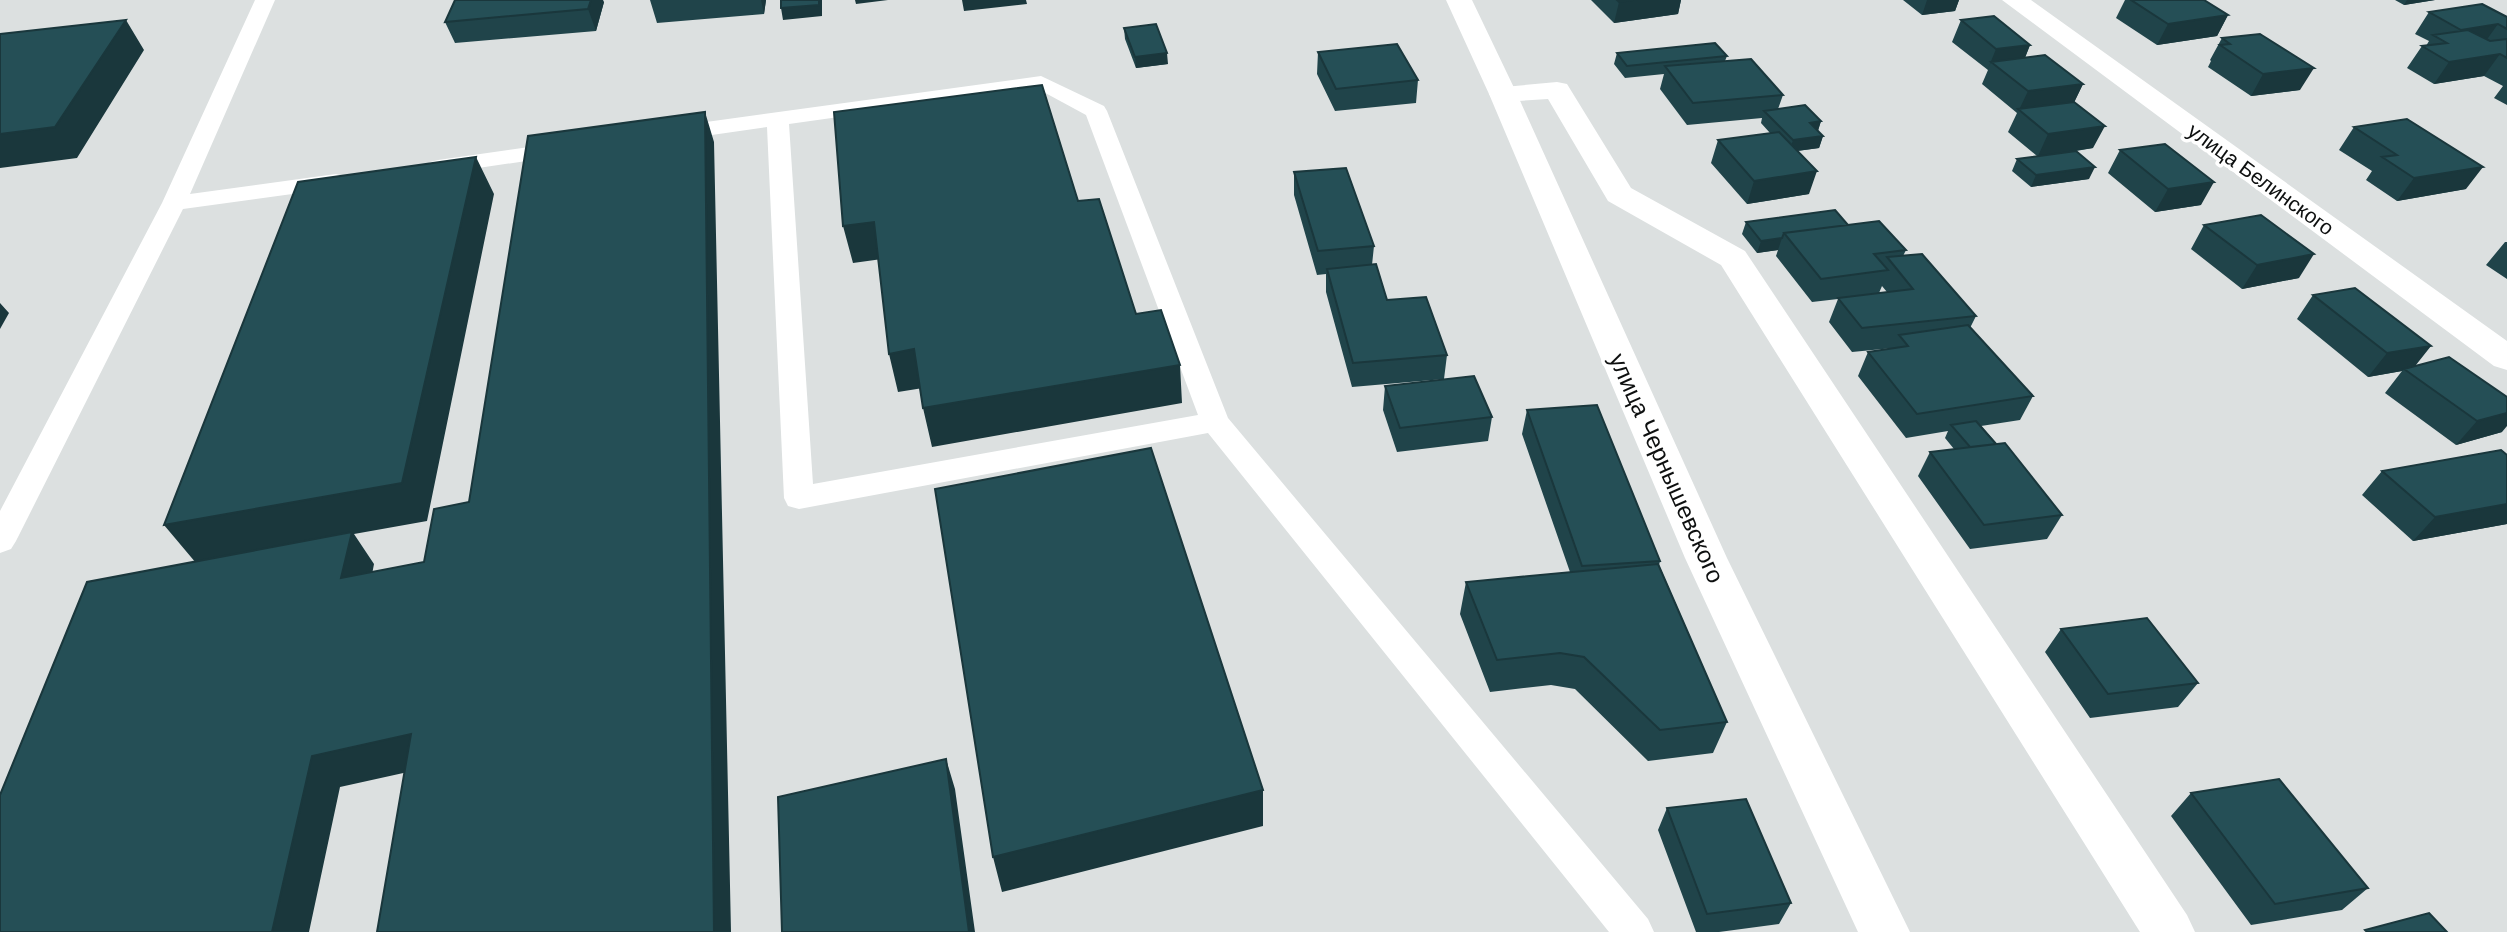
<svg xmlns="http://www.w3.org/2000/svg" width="2507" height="932" viewBox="0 0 2507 932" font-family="Helvetica,sans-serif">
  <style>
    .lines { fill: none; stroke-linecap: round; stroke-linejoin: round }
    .lane { fill: #fff; fill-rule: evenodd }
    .street { fill: #fff; fill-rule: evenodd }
    .secondary { fill: #fff; fill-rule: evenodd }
    .wall { fill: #20444a; fill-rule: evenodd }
    .shaded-wall { fill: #1a373c }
    .building { fill: #254f56; stroke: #1a373c; stroke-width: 2 }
    .labels { text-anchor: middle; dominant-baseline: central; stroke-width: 7; stroke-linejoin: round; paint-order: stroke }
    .far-street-label { font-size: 21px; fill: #0d0f0f; stroke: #fff }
    .street-label { font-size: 24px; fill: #0d0f0f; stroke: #fff }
  </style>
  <rect width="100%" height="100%" fill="#dce0e0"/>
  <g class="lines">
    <!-- lane -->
    <path class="lane" d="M255,0H275L190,194L336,174L344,176L348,181L344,186L336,188L183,209L16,541L11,549L0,553V511L162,203Z
      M1041,76L1104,106L1107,111L1228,418L1648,919L1654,932H1609L1208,433L799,509L788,506L784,498L767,127L670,141L662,139L659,134L662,129L670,127ZM1038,89L1086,115L1198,415L813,484L789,124Z
      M565,142L573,144L576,149L573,154L438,174L430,172L426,167L430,162L438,160Z"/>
    <!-- street -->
    <path class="street" d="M2002,0H2031L2507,341V370L2494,366Z
      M1557,82L1567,84L1631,188L1745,251L2187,915L2195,932H2140L1721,265L1608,201L1548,99L1503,102L1493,100L1489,94L1493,88Z"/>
    <!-- secondary -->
    <path class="secondary" d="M1446,0H1472L1517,94L1727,558L1910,932H1858L1685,558L1489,94Z"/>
  </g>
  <!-- wall -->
  <path class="wall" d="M650,0H766L764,14L657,23Z
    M1591,0H1681L1678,14L1614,23Z
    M1903,0H1959L1955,11L1922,15Z
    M2125,0H2204L2228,15L2217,36L2157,45L2116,18Z
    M2395,0H2435L2404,5Z
    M604,2L596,31L455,43L445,22Z
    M2429,12L2507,17V105L2494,98L2503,86L2484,76L2434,84L2407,68L2422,46H2426L2429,41L2415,34Z
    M1961,20L2030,45L2025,58L2083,84L2074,102L2093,148L2076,151L2089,179L2031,187L2012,171L2017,159L2037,156L2008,132L2017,113L1982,84L1988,70L1952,42Z
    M1124,28L1168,64L1136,68L1125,39Z
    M2222,38L2300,90L2251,96L2208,67L2211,61L2210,60Z
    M1318,52L1418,80L1416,103L1335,111L1317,74Z
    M1617,53L1727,56L1725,61L1783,95L1778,109L1821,121L1818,131L1823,136L1819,148L1797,151L1809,194L1747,204L1711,163L1718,140L1770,133L1761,123L1762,118L1687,125L1660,89L1664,74L1625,78L1614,64Z
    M2354,127L2466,189L2397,201L2366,180L2372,171L2339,150Z
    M2120,150L2201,205L2155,212L2108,173Z
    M1294,172L1374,246L1372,265L1387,300L1447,355L1444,379L1352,387L1326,292V274L1317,275L1294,195Z
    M1746,222L1848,225L1906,250L1903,256L1976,316L1970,328L2033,396L2020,420L1981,426L2062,515L2047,539L1970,549L1918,476L1930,452L1954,449L1945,438L1948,431L1906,438L1858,376L1868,352L1893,348L1852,352L1829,322L1838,299L1812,302L1776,256L1778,250L1757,253L1742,234ZM1882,286L1887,292L1879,293Z
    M2204,225L2299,278L2242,289L2191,249Z
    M2505,242H2507V279L2486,265Z
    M2313,295L2415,366L2502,432L2456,445L2385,393L2402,371L2368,377L2297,319Z
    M1385,386L1492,417L1488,441L1397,452L1383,410Z
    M1527,410L1660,561L1659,565L1727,722L1713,753L1648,761L1575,689L1551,685L1490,692L1460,614L1466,582L1570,572L1522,434Z
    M2507,455V524L2413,541L2362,495L2382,471Z
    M2061,629L2198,683L2178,707L2090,718L2045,652Z
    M2191,793L2368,888L2342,910L2251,925L2171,816Z
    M1667,808L1791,903L1779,924L1719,932H1696L1658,830Z"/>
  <!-- shaded-wall -->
  <path class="shaded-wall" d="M591,0H603L604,2L596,31L588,9Z
    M761,0H766L764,14Z
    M819,0H822V16L783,20L781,8Z
    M855,0H888L856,4Z
    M962,0H1026L1027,4L964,11Z
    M1633,0H1681L1678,14L1614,23L1619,2Z
    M1927,0H1959L1955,11L1922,15Z
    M2407,0H2435L2404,5Z
    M2228,15L2217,36L2157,45L2168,24Z
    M126,20L144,50L77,158L0,168V134Z
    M2498,24L2483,45L2447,51L2461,30Z
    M2030,45L2021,67L1991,62L1987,71L1996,49Z
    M1167,53L1168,64L1136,68L1135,57Z
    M2500,54L2484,76L2434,84L2449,62Z
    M2314,68L2300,90L2251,96L2263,74Z
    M2083,84L2072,107L2019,110L2028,91Z
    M705,112L714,142L731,932H714Z
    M1821,121L1817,133L1810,123Z
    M2105,126L2093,148L2038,156L2048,134Z
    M1823,136L1819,148L1789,152L1793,140Z
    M476,157L494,194L427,521L354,534L374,564L365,611L196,563L164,525Z
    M2095,167L2089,179L2031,187L2036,175Z
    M2483,167L2466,189L2397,201L2414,178Z
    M1817,171L1809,194L1747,204L1754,181Z
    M2214,182L2201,205L2155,212L2168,189Z
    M874,222L882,259L853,263L843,226Z
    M1782,238L1778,250L1757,253L1761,241Z
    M2314,254L2299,278L2242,289L2257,265Z
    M0,303L9,313L0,329Z
    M2431,346L2412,370L2404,369L2402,371L2368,377L2387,353Z
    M914,349L923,388L898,392L889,354Z
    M1180,365L1182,403L932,447L923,408Z
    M2507,413V426L2502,432L2456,445L2477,421Z
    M2507,504V524L2413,541L2435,517Z
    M411,734L435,766L340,787L309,932H272L312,756Z
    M946,759L955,789L975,932H969Z
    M1263,790V826L1002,892L993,857Z"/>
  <!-- building -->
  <path class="building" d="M455,0H591L588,9L445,22Z
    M781,0H819V5L781,8Z
    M1617,0H1633L1619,2Z
    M2131,0H2204L2228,15L2168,24Z
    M2482,4L2507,17V29L2498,24L2461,30L2429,12Z
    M1994,16L2030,45L1996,49L1961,20Z
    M126,20L55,127L0,134V34Z
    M1156,24L1167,53L1135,57L1124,28Z
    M2468,30L2490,41L2507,39V58L2500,54L2449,62L2422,46L2447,43L2433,35Z
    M2260,34L2314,68L2263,74L2220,45L2230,44L2222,38Z
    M1715,43L1727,56L1627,66L1617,53Z
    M1397,44L1418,80L1336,89L1318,52Z
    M2045,55L2083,84L2028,91L1991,62Z
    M1751,59L1783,95L1693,103L1665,66Z
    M1042,85L1078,201L1099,199L1136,314L1161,310L1180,365L923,408L914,349L889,354L874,222L843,226L834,112Z
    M2074,102L2105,126L2048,134L2018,109Z
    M1805,105L1821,121L1810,123L1823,136L1793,140L1764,111Z
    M705,112L714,932H377L411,734L312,756L272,932H0V795L87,582L352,532L341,578L424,562L434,509L469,502L528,136Z
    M2407,119L2483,167L2414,178L2382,157L2397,155L2354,127Z
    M1779,132L1817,171L1754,181L1718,140Z
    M2165,144L2214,182L2168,189L2120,150Z
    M2076,151L2095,167L2036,175L2017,159Z
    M476,157L402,483L164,525L298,182Z
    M1346,168L1374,246L1318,251L1294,172Z
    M1835,210L1848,225L1784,233L1782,238L1761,241L1746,222Z
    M2261,215L2314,254L2257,265L2204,225Z
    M1879,221L1906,250L1874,254L1888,270L1821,279L1784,233Z
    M1922,254L1976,316L1862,328L1838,298L1913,289L1887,257Z
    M1376,264L1387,300L1426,297L1447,355L1353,363L1327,269Z
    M2355,288L2431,346L2387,353L2313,295Z
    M1968,325L2033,396L1917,414L1868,352L1908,346L1899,335Z
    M2449,357L2507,397V413L2477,421L2404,369Z
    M1474,376L1492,417L1400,428L1385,386Z
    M1597,405L1660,561L1582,566L1527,410Z
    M1976,421L1996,444L1970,447L1951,425Z
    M2005,443L2062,515L1984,525L1930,452Z
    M1151,448L1263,790L993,857L935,489Z
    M2501,450L2507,455V504L2435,517L2382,471Z
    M1658,564L1727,722L1660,730L1584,657L1560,653L1497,660L1466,582Z
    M2147,618L2198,683L2108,694L2061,629Z
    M946,759L969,932H782L778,797Z
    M2279,779L2368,888L2275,904L2191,793Z
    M1746,799L1791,903L1707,914L1667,808Z
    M2429,913L2447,932H2367L2365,930Z"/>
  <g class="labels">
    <!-- far-street labels -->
    <g class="far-street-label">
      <text transform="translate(2261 179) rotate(36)">улица Белинского</text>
    </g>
    <!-- street labels -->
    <g class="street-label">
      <text transform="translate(1667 468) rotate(66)">улица Чернышевского</text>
    </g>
  </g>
</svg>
